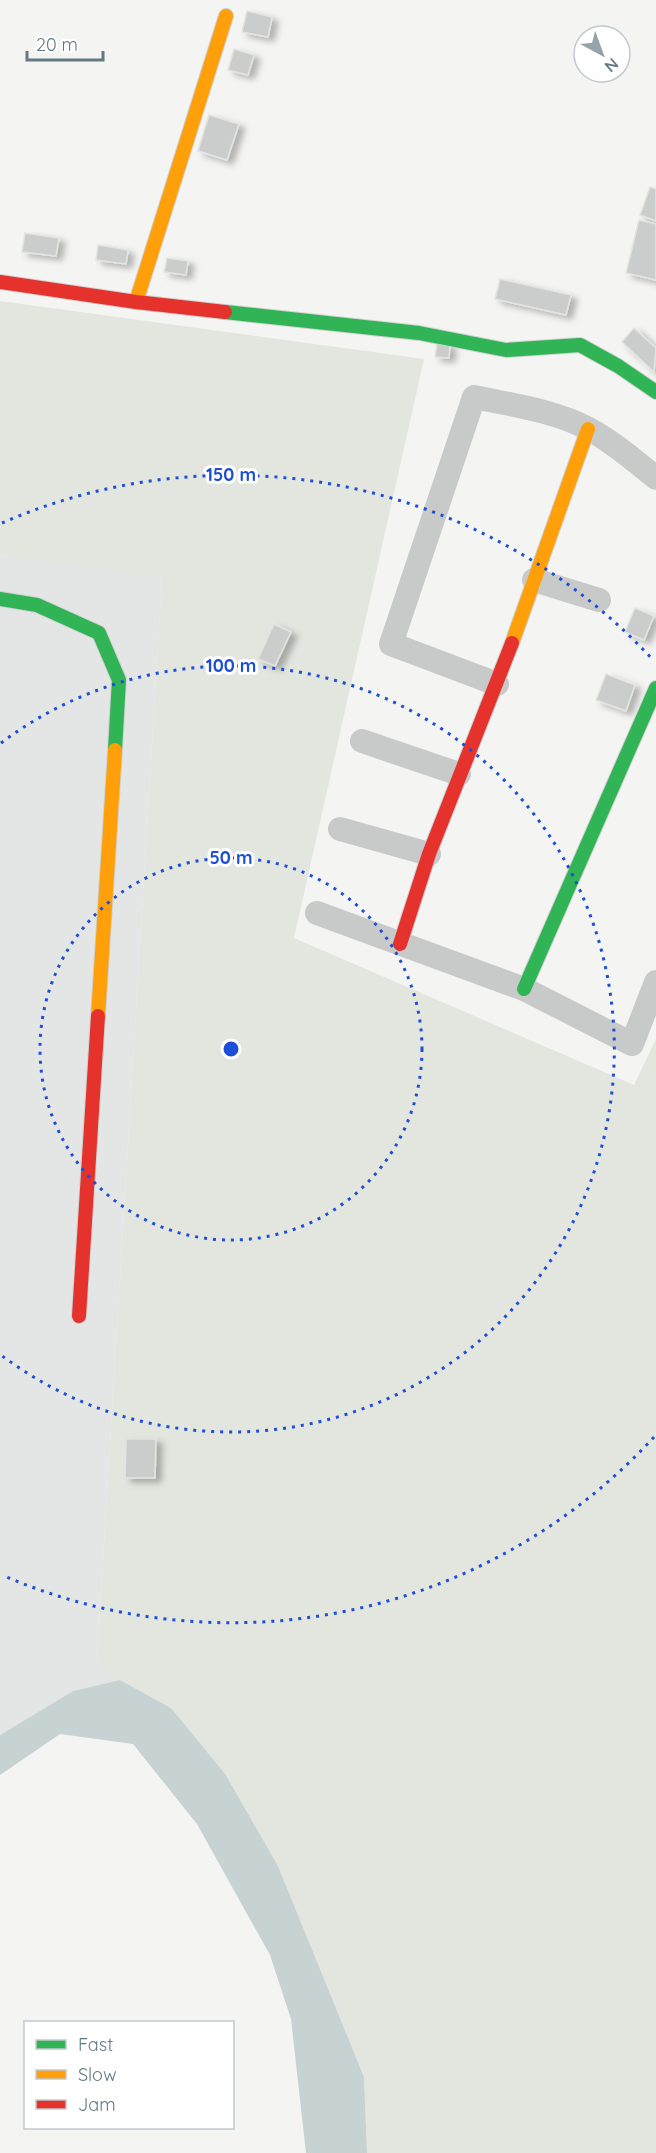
<svg xmlns="http://www.w3.org/2000/svg" width="656" height="2153" viewBox="0 0 656 2153" font-family="Quicksand,sans-serif">
  <style>
    .built { fill: #e4e5e5 }
    .green { fill: #e3e6df }
    .water { fill: #c7d2d3 }
    .building { fill: #cbcdcd; stroke: #e3e3e2; stroke-width: 1.5; filter: url(#shadow) }
    .lines { fill: none; stroke-linecap: round; stroke-linejoin: round }
    .fast-casing { stroke: #d0d2d2; stroke-width: 16 }
    .slow-casing { stroke: #d0d2d2; stroke-width: 16 }
    .jam-casing { stroke: #d0d2d2; stroke-width: 16 }
    .street { stroke: #c8caca; stroke-width: 24 }
    .fast { stroke: #30b455; stroke-width: 14 }
    .slow { stroke: #ff9f0a; stroke-width: 14 }
    .jam { stroke: #e5322d; stroke-width: 14 }
    .ring { fill: none; stroke: #1d4ed8; stroke-width: 3; stroke-dasharray: 3 6 }
    .centre { fill: #1d4ed8; stroke: #fff; stroke-width: 3 }
    .ring-label { font-size: 18px; text-anchor: middle; font-weight: bold; fill: #1d4ed8; stroke: #fff; stroke-width: 6; stroke-linejoin: round; paint-order: stroke }
  </style>
  <defs>
    <filter id="shadow"><feDropShadow dx="6" dy="4" stdDeviation="3" flood-color="#0004"/></filter>
  </defs>
  <rect width="100%" height="100%" fill="#f4f4f2"/>
  <!-- built -->
  <path class="built" d="M0,554L162,577L97,1660L120,1680L73,1691L0,1735Z"/>
  <!-- green -->
  <path class="green" d="M0,301L424,359L294,938L634,1085L656,1039V2153H367L364,2077L278,1866L171,1708L120,1680L97,1661L162,578L0,554Z"/>
  <!-- water -->
  <path class="water" d="M120,1680L171,1708L225,1774L278,1866L364,2077L367,2153H306L291,2019L270,1955L197,1824L133,1744L60,1734L0,1775V1735L73,1691Z"/>
  <!-- building -->
  <path class="building" d="M247,11L272,17L268,37L242,32Z
    M234,49L254,55L248,75L228,70Z
    M209,115L239,124L227,160L198,151Z
    M650,187L656,189V221L640,215Z
    M639,220L656,224V280L626,273Z
    M25,233L59,238L56,256L22,252Z
    M98,245L128,250L126,264L96,260Z
    M167,258L188,261L186,275L164,272Z
    M500,279L571,295L566,315L495,299Z
    M634,328L656,348L654,372L622,342Z
    M437,343L450,344L449,358L435,357Z
    M635,608L654,616L644,640L625,632Z
    M274,624L291,632L275,666L258,659Z
    M606,674L635,685L626,711L596,700Z
    M126,1439H156L155,1478H125Z"/>
  <g class="lines">
    <!-- fast casing -->
    <g class="fast-casing">
      <path id="fast" d="M225,312L419,333L506,350L580,345L618,366L656,392
        M0,599L37,605L99,633L119,680L115,750
        M524,989L656,688"/>
    </g>
    <!-- slow casing -->
    <g class="slow-casing">
      <path id="slow" d="M136,302L226,16
        M512,643L588,429
        M98,1016L115,750"/>
    </g>
    <!-- jam casing -->
    <g class="jam-casing">
      <path id="jam" d="M0,282L136,302L225,312
        M400,944L429,854L512,643
        M79,1316L98,1016"/>
    </g>
    <!-- street -->
    <path class="street" d="M534,580L599,600
      M497,684L391,644L474,397C512,405 553,410 589,429C613,442 635,461 656,478
      M362,741L459,774
      M340,829L429,854
      M317,913L524,989L632,1044L656,982"/>
    <!-- fast -->
    <use href="#fast" class="fast"/>
    <!-- slow -->
    <use href="#slow" class="slow"/>
    <!-- jam -->
    <use href="#jam" class="jam"/>
  </g>
  <!-- distance rings -->
  <g class="ring">
    <circle cx="231" cy="1049" r="191"/>
    <path d="M1 743A383 383 0 1 1 1 1355"/>
    <path d="M654 1437A574 574 0 0 1 2 1575M2 523A574 574 0 0 1 654 661"/>
  </g>
  <circle cx="231" cy="1049" r="9" class="centre"/>
  <g class="ring-label">
    <text x="231" y="481">150 m</text>
    <text x="231" y="672">100 m</text>
    <text x="231" y="864">50 m</text>
  </g>
  <!-- legend -->
  <rect x="24" y="2021" width="210" height="108" fill="#ffffff" stroke="#c1c9cd" stroke-width="1.5"/>
  <rect x="36" y="2040" width="30" height="9" fill="#30b455" stroke="#c1c9cd" stroke-width="1.5"/>
  <text x="78" y="2051" font-size="18" fill="#637983">Fast</text>
  <rect x="36" y="2070" width="30" height="9" fill="#ff9f0a" stroke="#c1c9cd" stroke-width="1.5"/>
  <text x="78" y="2081" font-size="18" fill="#637983">Slow</text>
  <rect x="36" y="2100" width="30" height="9" fill="#e5322d" stroke="#c1c9cd" stroke-width="1.5"/>
  <text x="78" y="2111" font-size="18" fill="#637983">Jam</text>
  <!-- north arrow -->
  <g transform="translate(602 54) rotate(139)"><circle r="28" fill="#ffffff" stroke="#c1c9cd" stroke-width="1.5"/>
  <path d="M0-4.5L10 22L0 15L-10 22Z" fill="#96a4aa"/>
  <text y="-9" font-size="16" font-weight="bold" text-anchor="middle" fill="#637983">N</text>
  </g>
  <!-- scale -->
  <path d="M27 51v9h76v-9" fill="none" stroke="#637983" stroke-width="3"/>
  <text x="36" y="51" font-size="18" fill="#637983" stroke="#ffffff" stroke-width="4.5" paint-order="stroke">20 m</text>
</svg>
